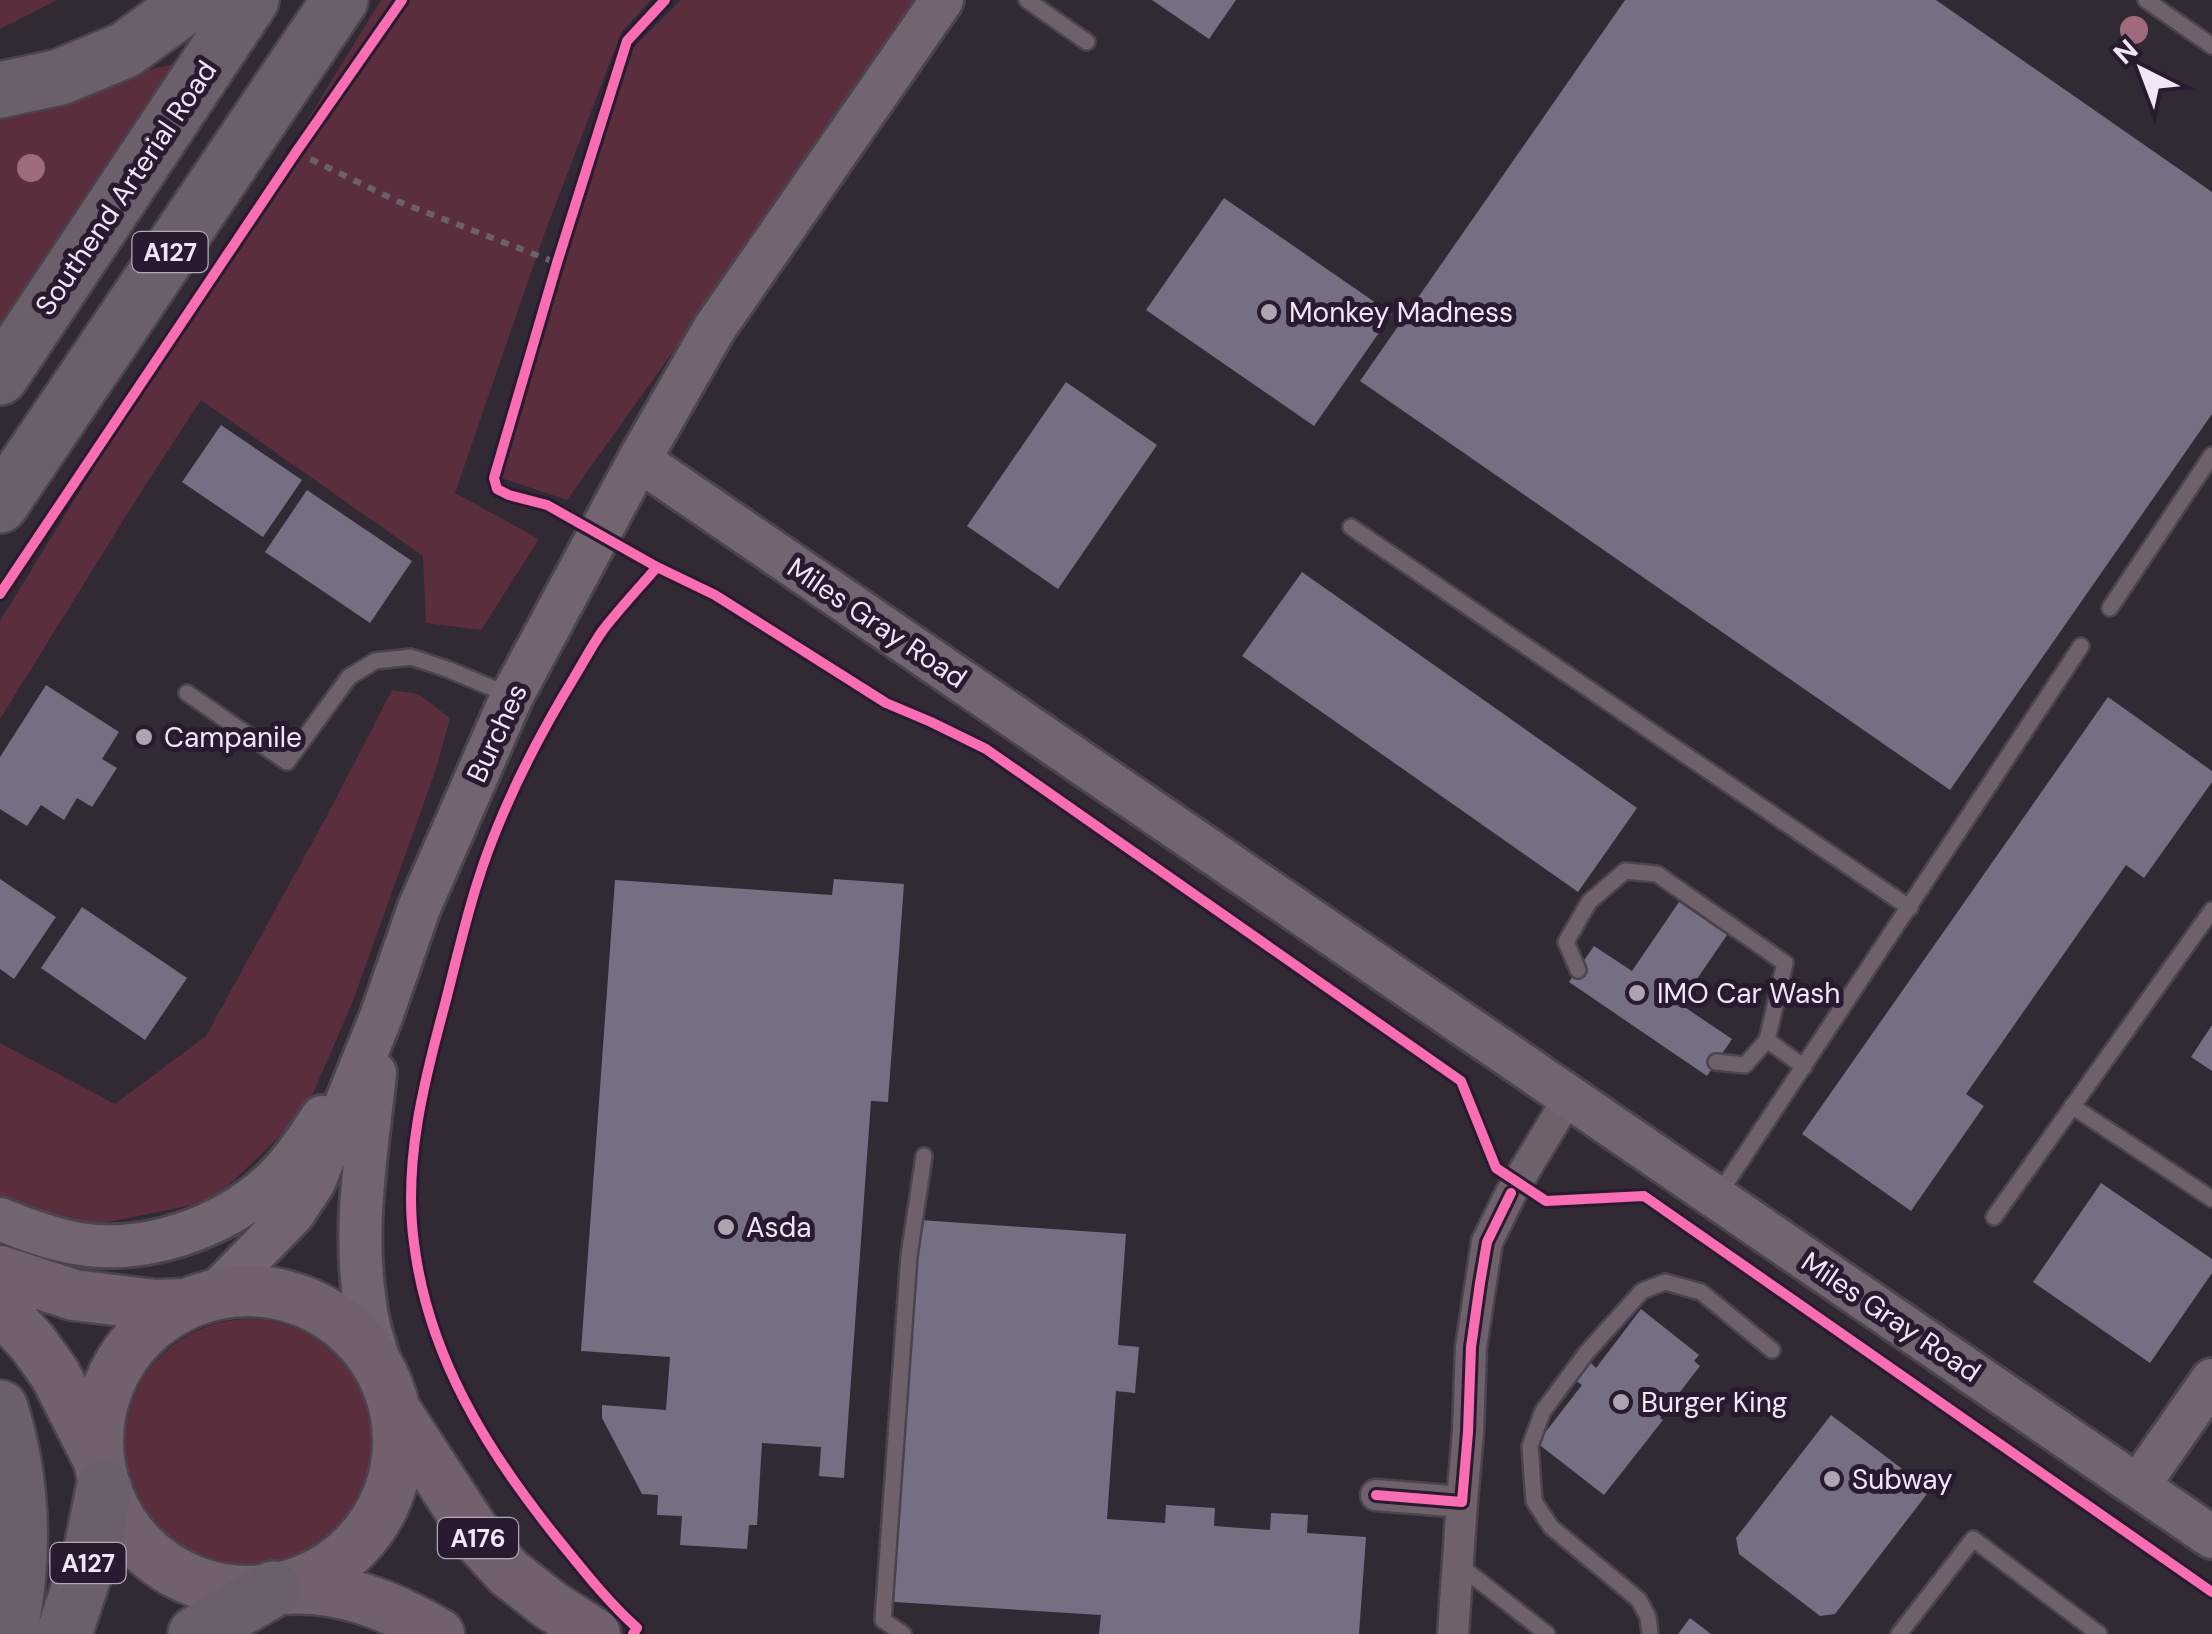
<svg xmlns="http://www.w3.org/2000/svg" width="2212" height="1634" viewBox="0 0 2212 1634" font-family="'DM Sans',sans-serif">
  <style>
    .green { fill: #5b2e3e }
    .building { fill: #766e82 }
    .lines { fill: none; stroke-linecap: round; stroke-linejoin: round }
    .lane-casing { stroke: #4b444e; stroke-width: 20 }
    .street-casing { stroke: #4b444e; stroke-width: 35 }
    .secondary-casing { stroke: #4b444e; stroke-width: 48 }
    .primary-casing { stroke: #4b444e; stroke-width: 55 }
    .highway-casing { stroke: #4b444e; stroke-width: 60 }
    .path { stroke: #6c616b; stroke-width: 6; stroke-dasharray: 8 8; stroke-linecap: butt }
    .lane { stroke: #6f616c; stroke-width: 15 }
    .street { stroke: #6f616c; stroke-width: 30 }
    .secondary { stroke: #726470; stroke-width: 42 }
    .primary { stroke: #71616e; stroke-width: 50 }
    .highway { stroke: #6a5f6a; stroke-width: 55 }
    .cycleway-casing { stroke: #2a1a2f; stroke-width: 16 }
    .cycleway { stroke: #f96db3; stroke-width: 10 }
    .tree { fill: #a06a7d }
    .poi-dot { fill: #aea4b1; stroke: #2a1a2f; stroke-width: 4 }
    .labels { text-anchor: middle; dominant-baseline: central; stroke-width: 10; stroke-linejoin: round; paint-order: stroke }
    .shield { fill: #2a1a2f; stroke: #b5a9b9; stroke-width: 2.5 }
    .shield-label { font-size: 25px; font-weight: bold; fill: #f1e6f4 }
    .street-label { font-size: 28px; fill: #f1e6f4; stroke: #2a1a2f }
    .poi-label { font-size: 28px; fill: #f1e6f4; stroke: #2a1a2f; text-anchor: start }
  </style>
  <rect width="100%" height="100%" fill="#312934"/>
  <!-- green -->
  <path class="green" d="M0,0H57L0,29Z
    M381,0H651L622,31L545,232L455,493L539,539L481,630L426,623L423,556L201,400L144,487L0,719V621Z
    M681,0H924L567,500L501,478L489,467L634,47Z
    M215,55L0,339V103Z
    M392,690L418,694L450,718L436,769L353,1001L305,1112L212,1201L84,1227L0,1199V1043L115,1104L206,1036L329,812Z
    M125 1443a124 124 0 1 1 248 0a124 124 0 1 1-248 0Z"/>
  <!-- building -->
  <path class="building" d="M1152,0H1236L1209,39Z
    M1625,0H1936L2212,192V414L1950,790L1360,381Z
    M1224,198L1392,314L1314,426L1146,310Z
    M1066,382L1157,445L1058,589L967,526Z
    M221,425L302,480L263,537L182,482Z
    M307,490L412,561L370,623L265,552Z
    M1302,572L1637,808L1578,892L1242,656Z
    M46,685L119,732L102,759L117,768L92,807L77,798L64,820L41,805L27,826L0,809V757Z
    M2108,697L2212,771V782L2144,878L2126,865L1966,1094L1984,1106L1911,1211L1802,1134Z
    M0,879L56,917L14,979L0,969Z
    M834,879L904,884L888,1102L871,1101L844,1478L819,1476L821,1447L762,1443L757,1525H749L747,1549L680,1545L682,1516L657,1515L658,1495L642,1494L602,1418V1405L666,1410L670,1357L581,1351L615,880L832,895Z
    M1679,902L1727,935L1680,1004L1732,1039L1707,1076L1569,982L1594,946L1632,971Z
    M82,907L187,978L145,1040L41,968Z
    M2212,1025V1071L2191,1057Z
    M2101,1183L2212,1259V1273L2150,1363L2033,1282Z
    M920,1220L1126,1234L1118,1345L1139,1347L1135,1393L1116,1391L1107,1519L1165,1523L1166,1505L1215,1508L1214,1526L1270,1530L1271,1513L1308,1515L1307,1533L1366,1537L1359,1634H1099L1101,1615L894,1602Z
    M1641,1309L1699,1355L1694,1361L1700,1366L1660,1418L1663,1420L1604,1495L1537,1443L1582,1385L1576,1381L1591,1363L1596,1368Z
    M1831,1415L1930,1490L1835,1614L1820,1616L1739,1554L1736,1538Z
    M1690,1618L1711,1634H1678Z"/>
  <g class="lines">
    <!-- lane casing -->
    <g class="lane-casing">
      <path id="lane" d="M1027,0L1087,42
        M2146,0L2212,46
        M1351,527L1910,908
        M2110,608L2212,455
        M187,693L287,762L349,677L375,661L411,657L447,669L509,695
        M1578,970L1566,942L1589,902L1625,871L1657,874L1785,963L1767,1040L1745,1065L1716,1062
        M1767,1040L1804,1067
        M2072,1106L2212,1199
        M1719,1194L2081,646
        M1994,1217L2212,910
        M1459,1565L1547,1634
        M903,1634L883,1620L909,1256L924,1156
        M1650,1634L1648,1617L1639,1600L1551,1527L1534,1501L1530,1446L1543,1411L1587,1352L1642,1291L1665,1282L1701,1292L1772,1350
        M1899,1634L1973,1539L2099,1634"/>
    </g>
    <!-- street casing -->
    <g class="street-casing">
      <path id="street" d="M1376,1495L1462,1502L1468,1432L1471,1347L1487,1242L1511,1193L1569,1097
        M1453,1634L1462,1502"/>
    </g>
    <!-- secondary casing -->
    <g class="secondary-casing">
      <path id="secondary" d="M639,460L2212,1537
        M375,1073C367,1149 353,1227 365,1304C368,1329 377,1354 385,1378
        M0,1219C24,1229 48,1238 74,1243C144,1256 225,1228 275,1179C294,1160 308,1139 322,1117
        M215,1294L293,1214L314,1182L381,1017L419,908L512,696L639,460L714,329L942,0
        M2138,1486L2212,1380"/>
    </g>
    <!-- primary casing -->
    <g class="primary-casing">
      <path id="primary" d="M0,1271L74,1295L155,1305L186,1304
        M98 1441a150 150 0 1 1 300 0a150 150 0 1 1-300 0Z
        M0,1308L32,1342L55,1374L98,1459
        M395,1410L483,1545L509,1573L550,1605L595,1634
        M282,1589C340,1585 390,1605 439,1634"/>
    </g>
    <!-- highway casing -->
    <g class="highway-casing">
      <path id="highway" d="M0,90L60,77L125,50L194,0
        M0,377L251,0
        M0,505L340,0
        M0,1408C23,1482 25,1558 9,1634
        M64,1634L92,1549L104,1489
        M196,1634L273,1589"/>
    </g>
    <!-- path -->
    <path class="path" d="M296,152L397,201L557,263
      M566,516C544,503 519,501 497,489L494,478L557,263L627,41L665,0"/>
    <!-- lane -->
    <use href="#lane" class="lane"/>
    <!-- street -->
    <use href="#street" class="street"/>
    <!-- secondary -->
    <use href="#secondary" class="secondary"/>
    <!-- primary -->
    <use href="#primary" class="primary"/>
    <!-- highway -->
    <use href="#highway" class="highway"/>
    <!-- cycleway casing -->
    <g class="cycleway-casing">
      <path id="cycleway" d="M665,0L627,41L557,263L494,478L497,489L509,495L547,505L657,567L715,595L886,703L931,722L986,749L1461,1081L1496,1168L1546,1201L1644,1196L2212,1592
        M0,594L296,152L402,0
        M1376,1495L1462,1502L1468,1432L1471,1347L1480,1283L1487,1242L1511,1193
        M633,1634L637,1628C607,1601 583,1570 557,1538C487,1451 428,1356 414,1243C403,1163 424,1081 445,1004C455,965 464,926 476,887C498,815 536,740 575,676C584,661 593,644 603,630C620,608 639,588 657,567"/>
    </g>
    <!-- cycleway -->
    <use href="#cycleway" class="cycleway"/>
  </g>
  <!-- trees -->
  <g class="tree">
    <circle cx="2134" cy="30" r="14"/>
    <circle cx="31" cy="168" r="14"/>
  </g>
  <!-- markers -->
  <g class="poi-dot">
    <circle cx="1269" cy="312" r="10"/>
    <circle cx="144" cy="737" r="10"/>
    <circle cx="1637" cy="993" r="10"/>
    <circle cx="726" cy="1227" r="10"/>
    <circle cx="1621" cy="1402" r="10"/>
    <circle cx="1832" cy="1479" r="10"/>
  </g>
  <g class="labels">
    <!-- shield labels -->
    <g class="shield">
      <rect x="132.5" y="232" width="75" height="40" rx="8"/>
      <rect x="438" y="1518" width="80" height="40" rx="8"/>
      <rect x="50.5" y="1543" width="75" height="40" rx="8"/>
    </g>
    <g class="shield-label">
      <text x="170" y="252">A127</text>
      <text x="478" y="1538">A176</text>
      <text x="88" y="1563">A127</text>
    </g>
    <!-- street labels -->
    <g class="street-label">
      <text transform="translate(126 188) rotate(-56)">Southend Arterial Road</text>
      <text transform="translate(877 623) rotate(34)">Miles Gray Road</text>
      <text transform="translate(497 733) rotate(-65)">Burches</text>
      <text transform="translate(1891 1317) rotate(34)">Miles Gray Road</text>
    </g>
    <!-- poi labels -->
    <g class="poi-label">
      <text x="1289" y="312">Monkey Madness</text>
      <text x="164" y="737">Campanile</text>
      <text x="1657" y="993">IMO Car Wash</text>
      <text x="746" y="1227">Asda</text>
      <text x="1641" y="1402">Burger King</text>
      <text x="1852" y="1479">Subway</text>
    </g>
  </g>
  <!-- north arrow -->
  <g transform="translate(2142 70) rotate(318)" stroke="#2a1a2f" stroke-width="8" paint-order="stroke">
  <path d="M0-8L18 38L0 25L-18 38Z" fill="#f1e6f4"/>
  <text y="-15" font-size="28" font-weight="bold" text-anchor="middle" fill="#f1e6f4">N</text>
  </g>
</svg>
